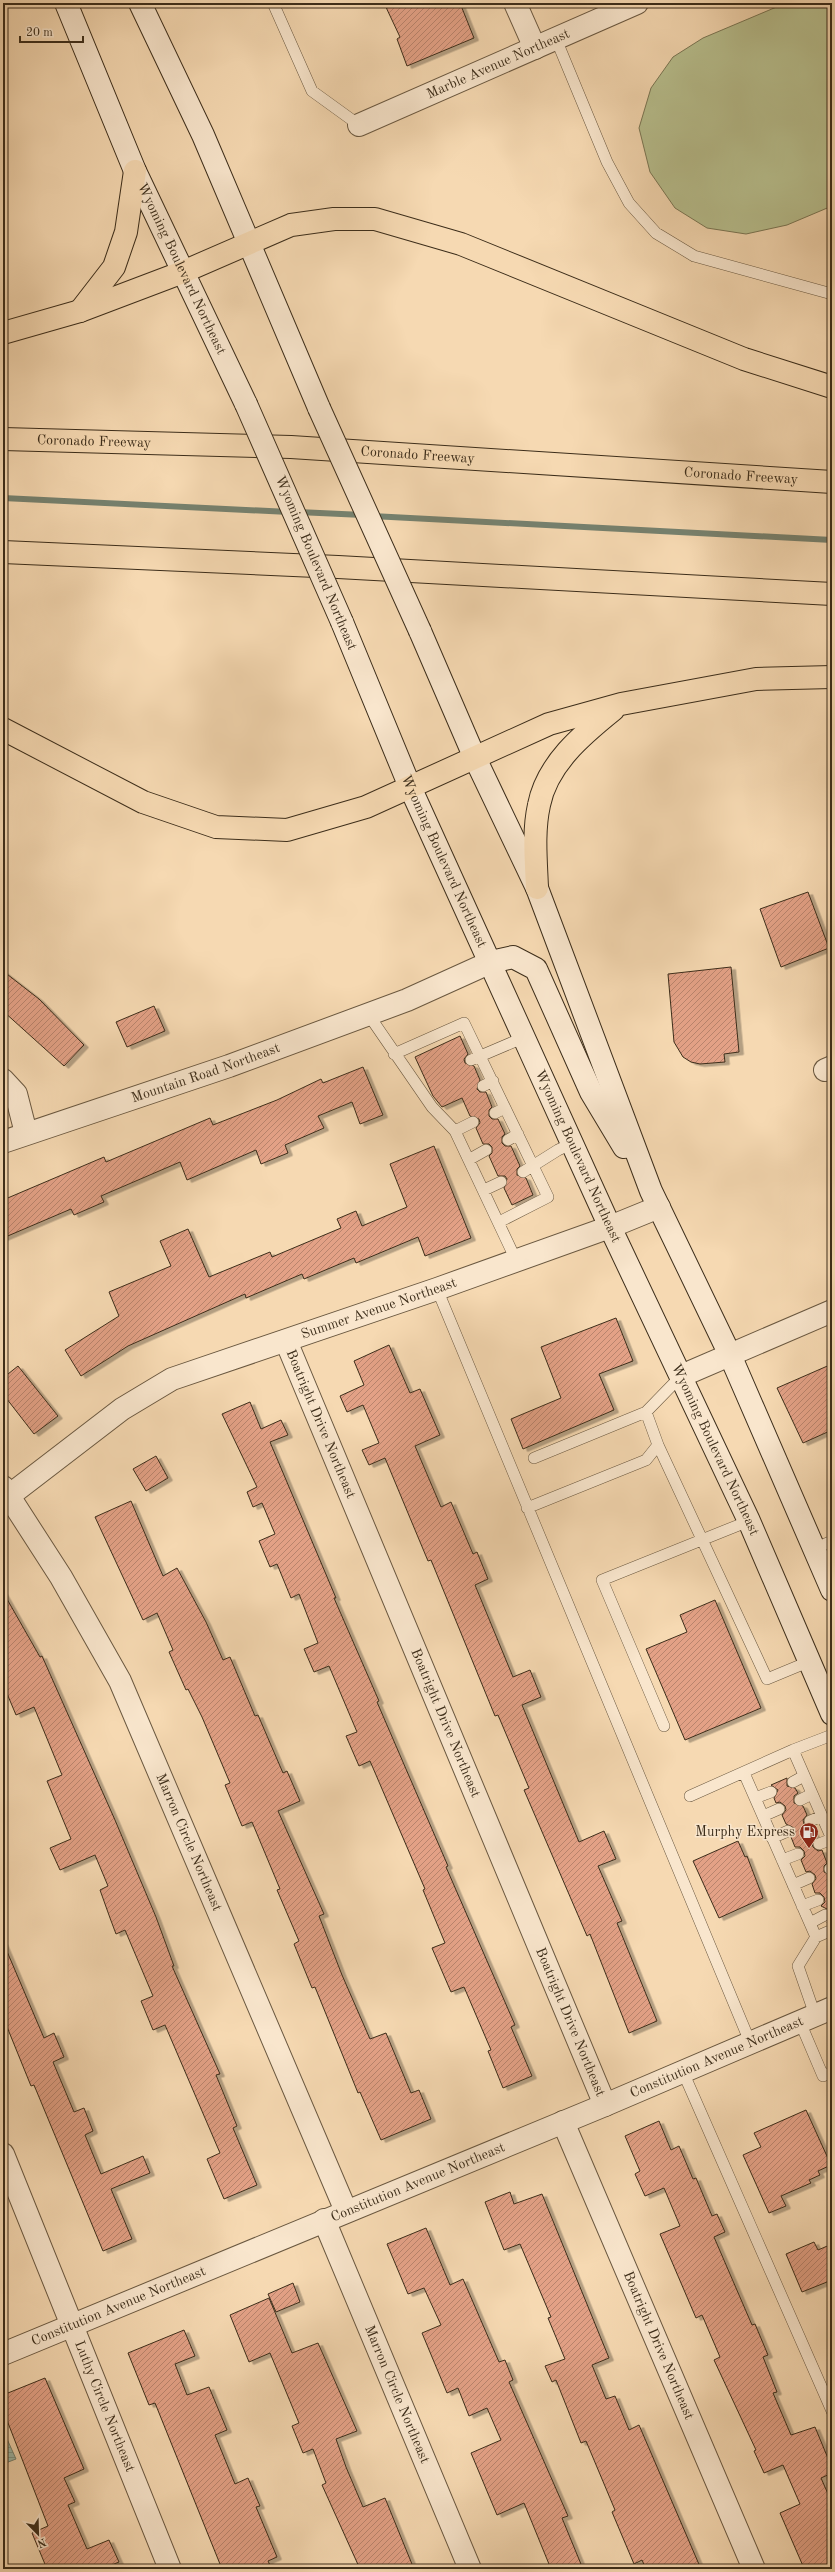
<svg xmlns="http://www.w3.org/2000/svg" width="835" height="2572" viewBox="0 0 835 2572" font-family="'Old Standard TT',serif">
  <style>
    .pitch { fill: #b8c08f; stroke: #7a7654 }
    .water { fill: url(#water-rules); stroke: #768270 }
    .lines { fill: none; stroke-linecap: round; stroke-linejoin: round }
    .stream { stroke: #768270; stroke-width: 6 }
    .building { fill: url(#building-hatch); stroke: #3c2d1a; filter: url(#shadow) }
    .service-casing { stroke: #6a5840; stroke-width: 12 }
    .minor-casing { stroke: #6a5840; stroke-width: 24 }
    .tertiary-casing { stroke: #6a5840; stroke-width: 24 }
    .secondary-casing { stroke: #3c2d1a; stroke-width: 24 }
    .motorway-casing { stroke: #3c2d1a; stroke-width: 24 }
    .service { stroke: #f9e6cd; stroke-width: 11 }
    .minor { stroke: #f9e6cd; stroke-width: 22 }
    .tertiary { stroke: #f9e6cd; stroke-width: 22 }
    .secondary { stroke: #f9e6cd; stroke-width: 22 }
    .motorway { stroke: #f6d9b2; stroke-width: 22 }
    .secondary-bridge-casing { stroke: #3c2d1a; stroke-width: 24; stroke-linecap: butt }
    .secondary-bridge { stroke: #f9e6cd; stroke-width: 22 }
    .labels { text-anchor: middle; dominant-baseline: central; stroke-width: 3; stroke-linejoin: round; paint-order: stroke }
    .street-label { font-size: 14px; fill: #3c2d1a; stroke: #f9e6cd }
    .poi-label { font-size: 14px; fill: #3c2d1a; stroke: #f9e6cd; text-anchor: end }
  </style>
  <defs>
    <pattern id="water-rules" width="6" height="5" patternUnits="userSpaceOnUse"><rect width="6" height="5" fill="#9dbaaa"/><path d="M0 2.5h6" fill="none" stroke="#81988a"/></pattern>
    <pattern id="building-hatch" width="6" height="6" patternUnits="userSpaceOnUse"><rect width="6" height="6" fill="#e3a186"/><path d="M-1 1l2-2M0 6l6-6M5 7l2-2" fill="none" stroke="#b9846d"/></pattern>
    <filter id="shadow"><feDropShadow dx="4.5" dy="2.5" stdDeviation="0" flood-color="#0004"/></filter>
  </defs>
  <rect width="100%" height="100%" fill="#f6d9b2"/>
  <filter id="stains"><feTurbulence type="fractalNoise" baseFrequency=".005" numOctaves="4"/><feColorMatrix values="0 0 0 0 .2 0 0 0 0 .09 0 0 0 0 .02 0 0 0 .5 -.17"/></filter>
  <radialGradient id="worn" r=".72"><stop offset=".6" stop-color="#630" stop-opacity="0"/><stop offset="1" stop-color="#630" stop-opacity=".3"/></radialGradient>
  <!-- pitch -->
  <path class="pitch" d="M786,3H832V206L787,225L746,234L707,228L675,208L650,172L639,128L651,88L673,57L703,38Z"/>
  <!-- water -->
  <path class="water" d="M3,2430L16,2459L3,2464Z"/>
  <g class="lines">
    <!-- stream -->
    <path class="stream" d="M3,498L289,512
      M298,512L363,515
      M372,516L832,540"/>
  </g>
  <!-- building -->
  <path class="building" d="M384,3H460L474,38L407,66L397,39L400,37Z
    M808,892L829,948L781,967L760,909Z
    M731,967L739,1052L724,1054L725,1062L700,1064L691,1062L683,1057L674,1042L668,974Z
    M3,971L39,999L84,1045L64,1066L3,1011Z
    M154,1006L165,1031L127,1047L116,1022Z
    M460,1036L468,1054L464,1059L465,1063L474,1066L480,1080L477,1089L480,1092H486L492,1107L489,1110V1116L492,1119H498L505,1134L502,1137V1143L505,1146H511L520,1166L517,1169V1175L526,1178L533,1195L512,1205L504,1188L507,1179L505,1176H498L489,1156L492,1153V1147L489,1144H483L476,1128L480,1123L479,1119L470,1116L462,1098L442,1107L433,1096L415,1057Z
    M363,1067L383,1115L360,1124L352,1102L318,1116L324,1128L285,1145L288,1153L261,1164L256,1150L187,1180L180,1162L101,1196L104,1202L74,1215L71,1209L3,1238V1200L104,1157L106,1162L210,1118L213,1125L277,1100L321,1079L323,1083Z
    M434,1146L471,1238L425,1256L418,1237L356,1263L354,1258L304,1279L302,1274L246,1298L245,1294L128,1346L81,1376L65,1350L119,1316L109,1292L171,1266L160,1241L188,1229L209,1277L270,1252L272,1257L341,1228L337,1219L356,1211L362,1226L407,1207L390,1164Z
    M616,1318L633,1361L599,1374L614,1410L523,1449L511,1419L561,1398L541,1347Z
    M389,1345L410,1393L420,1389L440,1435L415,1446L441,1507L451,1502L473,1554L477,1552L488,1579L475,1585L513,1677L530,1670L541,1697L522,1705L579,1842L604,1831L616,1859L598,1866L622,1921L617,1923L657,2021L629,2033L590,1934L587,1936L524,1790L529,1788L498,1715L495,1716L431,1560L428,1561L385,1458L369,1465L362,1450L379,1443L363,1405L347,1412L340,1396L364,1385L354,1361Z
    M832,1364V1430L803,1443L777,1388Z
    M18,1366L58,1416L34,1434L3,1394V1378Z
    M250,1402L261,1429L281,1420L288,1435L270,1442L336,1598H334L379,1701L377,1702L448,1866L446,1867L515,2025L511,2027L532,2076L503,2088L488,2051L491,2050L464,1987L451,1992L432,1948L445,1943L423,1890L425,1889L370,1761L359,1766L346,1736L357,1732L329,1666L314,1672L304,1649L318,1643L299,1594L291,1598L277,1564L270,1567L259,1541L275,1534L262,1503L253,1507L247,1492L257,1487L222,1414Z
    M156,1456L168,1478L146,1491L133,1469Z
    M131,1501L163,1576L177,1568L206,1622L223,1660L230,1657L255,1716L258,1715L283,1773L287,1771L300,1801L278,1811L324,1914L319,1916L342,1975L370,2039L386,2033L411,2093L419,2090L431,2119L381,2140L360,2092L358,2093L315,1987L312,1988L294,1944L299,1941L277,1890L280,1889L252,1822L242,1826L225,1785L230,1783L202,1717L188,1689L186,1690L169,1652L173,1650L157,1613L143,1620L95,1517Z
    M3,1592L40,1657L42,1656L115,1820L156,1917L174,1966H172L220,2074L216,2075L237,2126L233,2128L257,2185L224,2199L207,2159L220,2153L165,2025L153,2030L141,2001L153,1996L125,1930L116,1934L110,1918L100,1890L108,1886L95,1855L60,1870L50,1848L71,1839L47,1781L62,1775L34,1707L16,1715L3,1684Z
    M715,1600L761,1708L685,1740L646,1649L687,1632L680,1615Z
    M787,1778V1786L795,1788L798,1793L794,1796V1803L803,1806L807,1815L803,1820L804,1824L812,1828L816,1837L812,1843L813,1847L818,1851L822,1850L827,1863L824,1866V1872L832,1876V1923L828,1924L827,1922L831,1918V1911L821,1906L825,1902L824,1897L820,1893H815L812,1884L816,1879L815,1875L810,1871L806,1872L801,1860L805,1856L804,1851L800,1847H795L791,1837L795,1832L794,1828L786,1824L782,1815L786,1810L785,1806L780,1802L776,1803L774,1798L778,1790L771,1785Z
    M738,1841L745,1857L747,1856L763,1898L719,1918L693,1861Z
    M3,1942L44,2038L54,2033L64,2057L53,2062L74,2112L84,2108L93,2131L85,2135L101,2174L143,2156L150,2173L111,2189L132,2239L103,2251L34,2085L31,2086L3,2017Z
    M806,2110L831,2165L818,2171L820,2175L809,2180L811,2183L781,2196L786,2206L769,2213L743,2155L761,2147L754,2133Z
    M659,2121L671,2150L679,2146L693,2179L696,2178L712,2216L717,2214L725,2232L714,2237L752,2325L755,2324L768,2355L763,2357L777,2392L773,2393L791,2435L815,2427L832,2468V2473L821,2478L832,2503V2569H805L803,2566L780,2513L800,2504L783,2465L764,2473L754,2451L756,2450L714,2360L720,2357L702,2315L696,2318L660,2234L680,2226L664,2188L645,2196L635,2174L640,2171L625,2136Z
    M510,2192L514,2204L542,2194L609,2358L592,2365L606,2399L615,2396L629,2430L639,2425L701,2569H646L642,2560L634,2564L612,2512L615,2510L586,2441L581,2443L556,2380L552,2382L545,2366L565,2359L548,2318L551,2317L520,2244L504,2250L485,2202Z
    M426,2228L450,2285L463,2279L499,2362L505,2360L513,2380L509,2382L568,2516L562,2518L583,2569H551L524,2503L497,2515L471,2453L501,2440L487,2408L469,2416L458,2388L447,2393L422,2333L441,2325L424,2288L408,2294L387,2244Z
    M814,2242L818,2250L832,2244V2280L802,2292L786,2254Z
    M293,2283L300,2302L276,2312L268,2294Z
    M269,2298L292,2353L318,2343L357,2431L336,2439L346,2467L363,2507L385,2498L414,2569H360L322,2485L326,2483L313,2449L303,2453L292,2426L299,2423L270,2353L249,2362L230,2315Z
    M184,2330L195,2356L175,2364L187,2395L209,2387L227,2430L215,2435L235,2484L248,2478L260,2506L256,2507L277,2557L268,2561L272,2569H222L155,2403L149,2405L128,2353Z
    M45,2378L84,2469L64,2478L75,2502L68,2505L87,2549L109,2540L119,2562L102,2569H47L32,2533L48,2526L3,2410V2395Z"/>
  <g class="lines">
    <!-- service casing -->
    <g class="service-casing">
      <path id="service" d="M273,3L312,91L359,125
        M556,39L607,162L629,203L656,233L694,256L832,294
        M368,1014L432,1107L455,1131L516,1260
        M394,1054L464,1023L548,1197L499,1222
        M471,1060L525,1037
        M483,1086L493,1081
        M495,1113L505,1108
        M455,1131L473,1122
        M508,1140L518,1134
        M470,1159L486,1150
        M523,1172L558,1150L573,1143
        M484,1190L501,1182
        M437,1289L750,2042
        M658,1445L767,1679L808,1662
        M534,1458L646,1412L681,1376
        M527,1508L646,1460L658,1445L646,1412
        M814,1549L832,1541
        M664,1726L602,1580L749,1521
        M832,1735L793,1750L832,1839
        M744,1773L816,1937
        M793,1782L804,1776
        M690,1796L793,1750
        M755,1798L771,1792
        M800,1800L812,1794
        M763,1816L779,1809
        M810,1821L822,1816
        M772,1838L788,1831
        M819,1844L832,1839
        M782,1860L798,1854
        M830,1869L832,1868
        M793,1885L809,1878
        M802,1906L818,1900
        M810,1923L825,1915
        M815,2015L798,1966L816,1937L832,1930
        M800,2022L823,2076L832,2072
        M683,2072L832,2411"/>
    </g>
    <!-- minor casing -->
    <g class="minor-casing">
      <g id="minor">
        <path d="M515,3L535,48"/>
        <path id="s1" d="M359,125L637,3"/>
        <path d="M825,1070L832,1067"/>
        <path d="M3,1080L16,1094L26,1133"/>
        <path id="s2" d="M3,1142L229,1066L407,1000L491,962"/>
        <path id="s3" d="M286,1341L605,2105"/>
        <path d="M681,1376L832,1311"/>
        <path id="s4" d="M3,1487L61,1577L120,1681L346,2211"/>
        <path id="s5" d="M10,1495L122,1409L172,1379L437,1289L610,1227L659,1207"/>
        <path id="s6" d="M563,2122L754,2569"/>
        <path id="s7" d="M3,2154L170,2569"/>
        <path id="s8" d="M324,2220L470,2569"/>
      </g>
    </g>
    <!-- tertiary casing -->
    <g class="tertiary-casing">
      <g id="tertiary">
        <path id="s9" d="M3,2354L605,2105L832,2008"/>
      </g>
    </g>
    <!-- secondary casing -->
    <g class="secondary-casing">
      <g id="secondary">
        <path id="s10" d="M66,3L135,171L246,404"/>
        <path d="M140,3L203,135L319,408"/>
        <path id="s11" d="M342,622L410,787L610,1227L749,1521L832,1714"/>
        <path d="M420,631L474,756L537,888L651,1191L730,1355L832,1590"/>
        <path d="M491,962L513,957L536,969L591,1092L624,1147"/>
      </g>
    </g>
    <!-- motorway casing -->
    <g class="motorway-casing">
      <g id="motorway">
        <path d="M80,311L114,267L126,232L135,171"/>
        <path d="M3,333L80,311L183,272L291,225L334,219H375L461,244L744,359L832,387"/>
        <path id="s12" d="M3,439L291,447L832,482"/>
        <path d="M3,552L338,567L832,594"/>
        <path d="M3,729L143,802L216,827L287,830L366,807L549,724L621,704L756,679L832,677"/>
        <path d="M537,888C536,861 533,832 539,805C547,764 582,735 613,710"/>
      </g>
    </g>
    <!-- service -->
    <use href="#service" class="service"/>
    <!-- minor -->
    <use href="#minor" class="minor"/>
    <!-- tertiary -->
    <use href="#tertiary" class="tertiary"/>
    <!-- secondary -->
    <use href="#secondary" class="secondary"/>
    <!-- motorway -->
    <use href="#motorway" class="motorway"/>
    <!-- secondary-bridge casing -->
    <g class="secondary-bridge-casing">
      <path id="secondary-bridge" d="M246,404L342,622
        M319,408L420,631"/>
    </g>
    <!-- secondary-bridge -->
    <use href="#secondary-bridge" class="secondary-bridge"/>
  </g>
  <!-- icons -->
  <defs>
    <g id="fuel-pin" transform="scale(1)"><path d="M0 17L-7.5 6A9.5 9.5 0 1 1 7.5 6Z" fill="#8f2418" stroke="#f9e6cd"/><path d="M-5.5-6h7V0h2V4h1.3V-2.5L3-4.5l.8-.8L6-3V5H2.5V1h-1V6h-7ZM-4.2-4.7v3.2H.2V-4.7Z" fill="#fff"/></g>
  </defs>
  <g fill-rule="evenodd">
    <use href="#fuel-pin" x="809" y="1832"/>
  </g>
  <g class="labels">
    <!-- street labels -->
    <g class="street-label">
      <text stroke="none"><textPath href="#s1" startOffset="152">Marble Avenue Northeast</textPath></text>
      <text stroke="none"><textPath href="#s10" startOffset="290">Wyoming Boulevard Northeast</textPath></text>
      <text stroke="none"><textPath href="#s12" startOffset="91">Coronado Freeway</textPath></text>
      <text stroke="none"><textPath href="#s12" startOffset="415">Coronado Freeway</textPath></text>
      <text stroke="none"><textPath href="#s12" startOffset="739">Coronado Freeway</textPath></text>
      <text transform="translate(316 563) rotate(67)">Wyoming Boulevard Northeast</text>
      <text stroke="none"><textPath href="#s11" startOffset="260">Wyoming Boulevard Northeast</textPath></text>
      <text stroke="none"><textPath href="#s2" startOffset="214">Mountain Road Northeast</textPath></text>
      <text stroke="none"><textPath href="#s11" startOffset="584">Wyoming Boulevard Northeast</textPath></text>
      <text stroke="none"><textPath href="#s5" startOffset="418">Summer Avenue Northeast</textPath></text>
      <text stroke="none"><textPath href="#s3" startOffset="90">Boatright Drive Northeast</textPath></text>
      <text stroke="none"><textPath href="#s11" startOffset="908">Wyoming Boulevard Northeast</textPath></text>
      <text stroke="none"><textPath href="#s3" startOffset="414">Boatright Drive Northeast</textPath></text>
      <text stroke="none"><textPath href="#s4" startOffset="402">Marron Circle Northeast</textPath></text>
      <text stroke="none"><textPath href="#s3" startOffset="738">Boatright Drive Northeast</textPath></text>
      <text stroke="none"><textPath href="#s9" startOffset="773">Constitution Avenue Northeast</textPath></text>
      <text stroke="none"><textPath href="#s9" startOffset="449">Constitution Avenue Northeast</textPath></text>
      <text stroke="none"><textPath href="#s9" startOffset="125">Constitution Avenue Northeast</textPath></text>
      <text stroke="none"><textPath href="#s6" startOffset="243">Boatright Drive Northeast</textPath></text>
      <text stroke="none"><textPath href="#s8" startOffset="189">Marron Circle Northeast</textPath></text>
      <text stroke="none"><textPath href="#s7" startOffset="272">Luthy Circle Northeast</textPath></text>
    </g>
    <!-- poi labels -->
    <g class="poi-label">
      <text x="795" y="1832">Murphy Express</text>
    </g>
  </g>
  <!-- margin -->
  <rect width="835" height="2572" fill="none" stroke="#f6d9b2" stroke-width="16"/>
  <rect x="4" y="4" width="827" height="2564" fill="none" stroke="#3c2d1a" stroke-width="2"/>
  <rect x="8" y="8" width="819" height="2556" fill="none" stroke="#3c2d1a"/>
  <!-- north arrow -->
  <g transform="translate(38 2534) rotate(157)" stroke="#f9e6cd" stroke-width="3" paint-order="stroke">
  <path d="M0-3L7 15L0 10L-7 15Z" fill="#3c2d1a"/>
  <text y="-6" font-size="11" font-weight="bold" text-anchor="middle" fill="#3c2d1a">N</text>
  </g>
  <!-- scale -->
  <path d="M20 36v6h63v-6" fill="none" stroke="#3c2d1a" stroke-width="2"/>
  <text x="26" y="36" font-size="12" fill="#3c2d1a" stroke="#f9e6cd" stroke-width="3" paint-order="stroke">20 m</text>
  <rect width="100%" height="100%" filter="url(#stains)"/>
  <rect width="100%" height="100%" fill="url(#worn)"/>
</svg>
